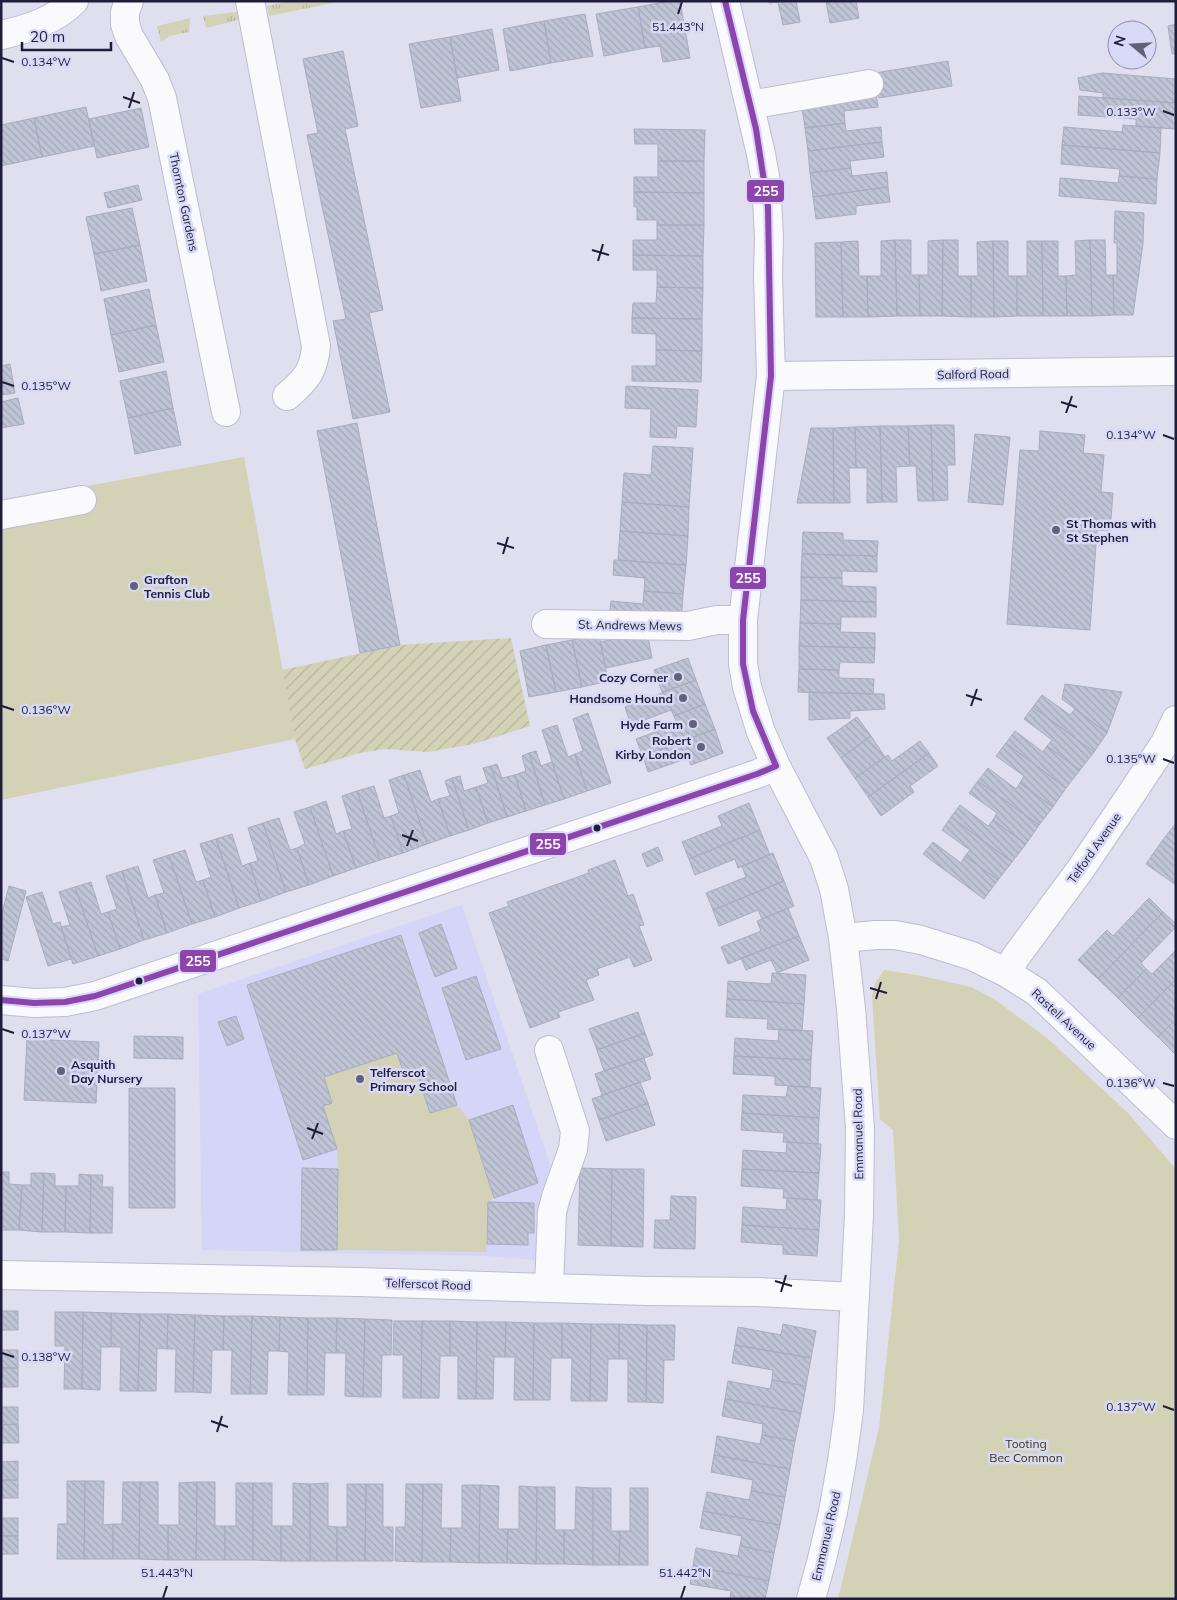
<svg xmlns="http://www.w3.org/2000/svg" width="1177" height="1600" viewBox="0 0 1177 1600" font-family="Mulish,sans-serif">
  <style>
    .built { fill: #d5d5f8 }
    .grass { fill: url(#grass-tufts) }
    .park { fill: #d4d2b6 }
    .garden { fill: url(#garden-furrows) }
    .building { fill: url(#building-back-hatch); stroke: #a7acc0 }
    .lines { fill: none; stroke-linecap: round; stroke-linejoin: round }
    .minor-casing { stroke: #bdbdd1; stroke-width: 30 }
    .minor { stroke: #fafafd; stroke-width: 28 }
    .bus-1-casing { stroke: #d8d9f7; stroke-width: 10 }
    .bus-1 { stroke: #8e44ad; stroke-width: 6 }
    .ticks { fill: none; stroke: #1f1d39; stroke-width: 2 }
    .poi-dot { fill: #626179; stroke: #d8d9f7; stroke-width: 2 }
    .bus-dot { fill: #1f1d39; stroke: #d8d9f7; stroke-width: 2 }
    .labels { text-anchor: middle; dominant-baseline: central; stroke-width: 5; stroke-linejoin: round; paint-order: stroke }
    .street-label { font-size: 12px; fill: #1f1d39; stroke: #d8d9f7 }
    .poi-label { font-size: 12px; font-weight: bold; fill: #1f1d39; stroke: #d8d9f7; text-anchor: start }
    .park-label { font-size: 12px; fill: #3d3900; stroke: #d8d9f7 }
    .ticks-label { font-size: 12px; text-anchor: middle; fill: #1f1d39; stroke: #d8d9f7; stroke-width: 5; stroke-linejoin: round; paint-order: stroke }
    .line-badge { stroke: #d8d9f7; stroke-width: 2 }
    .badge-label { font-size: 14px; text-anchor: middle; font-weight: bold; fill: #fff }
  </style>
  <defs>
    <pattern id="grass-tufts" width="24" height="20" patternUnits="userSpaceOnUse" patternTransform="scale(1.25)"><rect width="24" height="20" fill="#d4d2b6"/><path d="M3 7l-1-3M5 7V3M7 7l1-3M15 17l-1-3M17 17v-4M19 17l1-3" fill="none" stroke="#b6b49d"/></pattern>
    <pattern id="garden-furrows" width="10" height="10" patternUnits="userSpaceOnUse" patternTransform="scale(1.25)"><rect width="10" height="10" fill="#d4d2b6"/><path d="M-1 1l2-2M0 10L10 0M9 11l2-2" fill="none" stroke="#b6b49d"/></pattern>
    <pattern id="building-back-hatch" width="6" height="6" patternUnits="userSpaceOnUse" patternTransform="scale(1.25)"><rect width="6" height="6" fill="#bfc4d6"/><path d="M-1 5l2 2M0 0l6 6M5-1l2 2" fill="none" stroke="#a4a8b8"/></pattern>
  </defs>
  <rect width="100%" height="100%" fill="#dfdff0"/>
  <!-- built -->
  <path class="built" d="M462,905L550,1164L549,1261L487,1256L202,1250L198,994Z"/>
  <!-- grass -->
  <path class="grass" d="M290,1H343L269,16L267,6Z
    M245,11L246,18L206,28L203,16Z
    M190,18L189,32L170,36L161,42L157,26Z"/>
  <!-- park -->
  <path class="park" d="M244,457L295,739L1,800V502Z
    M884,970L917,975L971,987L994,999L1047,1038L1127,1112L1176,1169V1599H838L879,1428L899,1240L893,1130L880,1119L872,996L875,983Z
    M397,1053L416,1070L430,1113L457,1105L469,1120L494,1198L488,1202L486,1252L337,1250L338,1169L337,1149L323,1106L324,1077Z"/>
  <!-- garden -->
  <path class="garden" d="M511,638L530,726L474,744L428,752L385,749L360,753L305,769L295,739L282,670L400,645Z"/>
  <!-- building -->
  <path class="building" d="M670,1H680L690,58L663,62L660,46L645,48L638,7Z
    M769,1H796L800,22L783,25L778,2L769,3Z
    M826,1H856L859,18L830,23Z
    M638,7L645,48L604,56L596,14Z
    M585,14L593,56L551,63L544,21Z
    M544,21L551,63L510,71L503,29Z
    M1176,24V53L1172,54L1168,26Z
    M492,29L499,70L457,78L450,37Z
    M450,37L461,101L421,108L409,44Z
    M343,51L358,126L345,129L383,310L369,313L390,412L353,419L333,321L346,319L307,135L318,133L303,59Z
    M948,61L952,86L879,98L875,73Z
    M1102,73L1176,79V103L1103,98V93L1080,90L1078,78Z
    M876,92L878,107L844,111L845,123L805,128L801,101Z
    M1079,96L1176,103L1175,129L1136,126V119L1078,115Z
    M86,107L94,146L42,157L34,118Z
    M141,108L149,147L97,158L89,119Z
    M34,118L42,157L1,166V125Z
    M845,123L846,131L881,127L882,142L808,151L805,128Z
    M1123,125L1161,128L1160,153L1062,145L1064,127L1122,132Z
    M634,129L705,130L704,161H658V144H635Z
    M882,142L884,157L850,161L851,168L810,173L808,151Z
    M1062,145L1160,153L1157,179L1119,176L1120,169L1061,164Z
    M658,161H704V193L634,192V177H658Z
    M851,168L852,176L887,172L888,187L813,197L810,173Z
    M1119,176L1157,179L1156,204L1059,196L1060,178L1118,183Z
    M138,185L142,200L108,208L104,193Z
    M888,187L890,202L856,206V214L816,219L813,197Z
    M634,192L704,193V225H657V220H637V207H634Z
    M132,208L140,245L94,254L86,217Z
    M1115,211L1144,213L1143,243L1133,315H1114L1113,275H1117V243H1114Z
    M657,225H704L703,256L633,255V240H657Z
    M895,240L897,316L868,317L867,276H881V241Z
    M895,240H911V275H919L920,316H897Z
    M943,240L942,316H920L919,275H928V241Z
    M943,240H958V276H971V317L942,316Z
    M1090,240L1092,316H1067L1066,276L1076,275L1075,241Z
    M1090,240H1105L1106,275H1113L1114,315L1092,316Z
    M858,241L859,276H867L868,317H843L841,242Z
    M993,241L994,317H971V276H978L977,242Z
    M993,241H1008V276H1017V316L994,317Z
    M1027,241H1042L1043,316H1017V276H1027Z
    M1042,241H1058V276H1066L1067,316H1043Z
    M841,242L843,317H816L815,243Z
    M140,245L147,281L101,291L94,254Z
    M633,255L703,256V288L657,287V270H633Z
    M657,287L703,288L702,319L632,318L633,303H656Z
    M149,289L156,325L111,335L104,299Z
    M632,318L702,319V351L656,350V334L632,333Z
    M156,325L164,362L119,372L111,335Z
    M656,350L702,351L701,382L632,381V366H656Z
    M10,364L15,393L1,395V366Z
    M166,371L173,408L128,418L120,381Z
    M626,386L698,390L696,427L677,426L676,438L650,437L651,409L625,408Z
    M18,398L24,424L1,428V402Z
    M173,408L181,445L135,454L128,418Z
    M357,423L400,645L360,653L317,431Z
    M931,425H954L955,465H947L948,500L933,501Z
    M931,425L933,501H918L916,466H910L908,426Z
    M880,426H908L910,466L896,467L897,502H882Z
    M880,426L882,502L867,503V468H856L855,427Z
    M855,427L856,468H849L850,503H834L833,428Z
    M811,428H833L834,503H797Z
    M1040,431L1085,435L1083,453L1104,455L1101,492L1113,493L1110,531L1097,530L1090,630L1007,624L1020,450L1039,451Z
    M975,434L1010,437L1003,505L968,502Z
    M653,446L693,448L689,507L622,502L624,473L651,475Z
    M622,502L689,507L688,536L620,531Z
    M620,531L688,536L686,565L618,560Z
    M803,532L843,533V540L878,541L877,556L802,554Z
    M802,554L877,556V572L842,571V578L801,577Z
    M614,560L686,565L683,594L644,591L645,578L613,575Z
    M801,577L842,578V586L876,587V602L801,600Z
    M644,591L683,594L681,623L609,617L611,601L643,604Z
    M801,600L876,602V617H841V624L800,623Z
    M800,623L841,624L840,632L875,633V648L799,646Z
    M647,632L652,658L606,668L600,642Z
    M599,634L608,681L582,687L572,640Z
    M572,640L582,687L556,692L546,645Z
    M546,645L556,692L529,697L520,651Z
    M799,646L875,648L874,663L840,662L839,670L799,669Z
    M688,658L696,680L662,692L654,670Z
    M799,669L839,670V678L874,679L873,694L798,692Z
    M696,680L705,704L674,716L671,710L631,725L625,707Z
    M1065,684L1122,692L1107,733L1062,699Z
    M809,692L884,694L885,709L850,711V718L809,720Z
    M1042,695L1070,715L1075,709L1107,733L1094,752L1033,707Z
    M705,704L715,729L643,756L636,739L677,724L674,716Z
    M1033,707L1094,752L1080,770L1047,746L1052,740L1024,719Z
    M588,713L611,783L587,791L575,754L583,751L573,719Z
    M857,717L871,736L841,758L827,738Z
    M557,725L568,757L575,754L587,791L564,799L542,730Z
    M715,729L723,753L691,765L688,758L648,772L643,756Z
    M1015,731L1043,752L1047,746L1080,770L1066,788L1006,743Z
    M871,736L885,757L855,778L841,758Z
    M920,741L929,753L868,797L855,778L888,755L892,761Z
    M1006,743L1066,788L1053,807L1020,783L1024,776L996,756Z
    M536,751L541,766L552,762L564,799L545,805L529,753Z
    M529,753L545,805L526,811L515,775L526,771L522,756Z
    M929,753L938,766L910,786L914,792L881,816L868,797Z
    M497,764L502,778L515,775L526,811L507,817L491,766Z
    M491,766L507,817L488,823L476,787L488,783L483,768Z
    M988,768L1016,789L1020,783L1053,807L1039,825L978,781Z
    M420,770L431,802L438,799L450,836L427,844L404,775Z
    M404,775L427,844L403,853L391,816L399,813L389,780Z
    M460,776L464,791L476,787L488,823L469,830L452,778Z
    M452,778L469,830L450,836L438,799L450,796L445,781Z
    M978,781L1039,825L1026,844L993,820L997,813L969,793Z
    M374,786L384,818L391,816L403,853L380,860L357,791Z
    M357,791L380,860L356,868L343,831L352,829L342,796Z
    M326,801L336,834L343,831L356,868L333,876L310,807Z
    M749,803L760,830L689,859L682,842L722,826L718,816Z
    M960,805L988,826L993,820L1026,844L1012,862L951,817Z
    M310,807L333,876L309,885L297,848L305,844L294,812Z
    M951,817L1012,862L998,880L965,856L970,850L942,830Z
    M279,818L290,850L297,848L309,885L286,892L263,823Z
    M263,823L286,892L261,901L250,863L258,861L248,828Z
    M1176,823V851L1162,841Z
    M760,830L770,855L738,868L735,859L695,875L689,859Z
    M232,834L242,866L250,863L261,901L239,908L216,839Z
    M216,839L239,908L215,917L203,880L211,877L200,844Z
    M1162,841L1176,851V885L1146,864Z
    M933,842L961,863L965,856L998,880L984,899L923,854Z
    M658,847L663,860L647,867L642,854Z
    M185,850L196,882L203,880L215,917L192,924L169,855Z
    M773,853L784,881L713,910L706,893L746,877L742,866Z
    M169,855L192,924L167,933L155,895L164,893L153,860Z
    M615,860L628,896L633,894L644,925L639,926L652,960L634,967L630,957L597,969L599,975L586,980L594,1000L558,1012L560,1017L530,1028L489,913L509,906L507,902L589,873L588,870Z
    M138,866L148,898L155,895L167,933L144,940L122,871Z
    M122,871L144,940L120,949L108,912L117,909L106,876Z
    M784,881L794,906L762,919L758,910L719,926L713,910Z
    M91,882L101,914L108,912L120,949L98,956L75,887Z
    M9,886L26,891L8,961L1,959V917Z
    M75,887L98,956L73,964L61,927L70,925L59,892Z
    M42,892L53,924L60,922L71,959L48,966L26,897Z
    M1149,898L1163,912L1098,979L1078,960L1107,930L1113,936Z
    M788,908L799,936L728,964L721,947L761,931L757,921Z
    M1163,912L1176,924V927L1141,963L1146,969L1118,998L1098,979Z
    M441,924L457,968L435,977L419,933Z
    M401,935L457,1105L430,1113L416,1070L404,1074L397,1053L324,1077L332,1103L323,1106L337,1149L303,1160L247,985Z
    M799,936L809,960L777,973L771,960L746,970L741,958Z
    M1176,950V979L1138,1018L1118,998L1146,969L1152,974Z
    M772,973L806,975L804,1004L727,999L728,981L771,984Z
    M476,976L501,1049L466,1060L442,988Z
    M1176,979V1019L1158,1037L1138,1018Z
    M727,999L804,1004L802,1031L767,1029L768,1019L726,1017Z
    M638,1012L645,1033L597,1050L589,1029Z
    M236,1016L244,1039L227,1046L218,1022Z
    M1176,1019V1055L1158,1037Z
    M779,1029L813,1031L811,1060L734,1056L735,1038L778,1041Z
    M645,1033L653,1055L604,1071L597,1050Z
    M134,1036L183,1037V1059L134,1058Z
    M27,1039L99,1042L96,1103L24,1100Z
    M734,1056L811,1060L810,1087L775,1085V1076L733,1074Z
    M644,1058L651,1079L602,1095L595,1074Z
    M640,1082L648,1103L599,1120L592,1099Z
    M788,1086L821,1088L819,1118L742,1113L743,1095L786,1097Z
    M129,1088H175V1208H129Z
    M648,1103L655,1125L606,1141L599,1120Z
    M513,1105L538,1183L494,1198L469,1120Z
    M742,1113L819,1118L818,1144L783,1142L784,1133L741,1130Z
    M787,1142L821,1144L819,1173L742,1169L743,1150L786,1153Z
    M302,1168L338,1169L337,1250H301Z
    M580,1168L612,1169L611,1246L578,1245Z
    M612,1169H644L643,1247L611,1246Z
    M742,1169L819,1173L817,1200L783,1198L784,1189L741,1186Z
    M1,1172H9V1184L22,1185L19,1230H1Z
    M31,1173H44L42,1232L19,1230L22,1185H31Z
    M44,1173L55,1174V1186H66L65,1232H42Z
    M79,1174L91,1175L90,1233L65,1232L66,1186H79Z
    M91,1175H103L102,1187H113L112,1233H90Z
    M671,1196L696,1197L695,1249L654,1248L655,1220H670Z
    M787,1198L821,1200L819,1230L742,1225L743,1207L786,1210Z
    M488,1202L534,1203V1233H528V1245L487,1244Z
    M742,1225L819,1230L817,1256L783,1254V1245L741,1242Z
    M1,1311H18V1330H1Z
    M55,1312H83L82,1389H64L65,1346H55Z
    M83,1312L111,1313V1347H101L100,1390L82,1389Z
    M111,1313L140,1314L138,1391H120L121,1347H111Z
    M140,1314H168L167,1349L157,1348L156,1391H138Z
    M168,1314L195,1315L193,1392H175L176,1349H167Z
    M195,1315L224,1316L223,1350H212L211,1393L193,1392Z
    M224,1316H252L250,1394H231L232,1350H223Z
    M252,1316L280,1317L279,1351H268L267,1394H250Z
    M280,1317L308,1318L307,1395H288L289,1352L279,1351Z
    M308,1318H337L336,1353H325L324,1395H307Z
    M337,1318L365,1319L363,1397L345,1396L346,1353H336Z
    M365,1319L392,1320L391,1355H382L381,1397H363Z
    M394,1321H422L421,1398H403V1355H393Z
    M422,1321H450V1356H440L439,1398H421Z
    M450,1321L477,1322L476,1399H458V1356H450Z
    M477,1322H506L505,1357H494L493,1399H476Z
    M506,1322L534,1323L533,1400H514L515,1357H505Z
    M534,1323H562V1358H551L550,1400H533Z
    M562,1323L591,1324L590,1401H571L572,1358H562Z
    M591,1324H619V1359H608L607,1401H590Z
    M619,1324L647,1325L646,1402H628V1359H619Z
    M783,1324L816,1331L811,1358L735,1345L738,1327L781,1335Z
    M647,1325H675L674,1360H664L663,1403L646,1402Z
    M735,1345L811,1358L806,1386L772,1380L773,1370L732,1363Z
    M1,1350H18V1368H1Z
    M1,1368H18V1387H1Z
    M772,1380L806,1386L801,1413L725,1399L728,1381L770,1389Z
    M725,1399L801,1413L795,1441L762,1435L763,1424L722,1416Z
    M1,1407H18V1424L1,1425Z
    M18,1424L19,1443H1V1425Z
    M762,1435L795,1441L790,1469L714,1455L717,1436L760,1444Z
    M714,1455L790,1469L785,1497L751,1491L753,1480L711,1472Z
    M18,1461V1480H1V1462Z
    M1,1480H18V1498H1Z
    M67,1481H85L84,1559H57L58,1524H67Z
    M85,1481H104L103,1525L113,1524V1559H84Z
    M123,1482H140L139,1559H113V1524H122Z
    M140,1482H158V1525H168V1560L139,1559Z
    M197,1482H215V1526H225V1560H196Z
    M197,1482L196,1560H168V1525H179V1483Z
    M236,1483H253V1560H225V1526H236Z
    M253,1483H272V1526H281V1561L253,1560Z
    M293,1483L310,1484V1561H281V1526H293Z
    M328,1483V1526L337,1527V1561H310V1484Z
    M347,1484H366L365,1561H337V1527H347Z
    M366,1484H383V1527H393V1561H365Z
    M406,1484H423L422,1562L395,1561L396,1527H405Z
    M423,1484H442L441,1528H451L450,1562H422Z
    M462,1485H480L479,1563L450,1562L451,1528H462Z
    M480,1485L499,1486L498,1529H508L507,1563H479Z
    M519,1486L537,1487L536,1564L507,1563L508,1529H519Z
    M537,1487H555V1530H564V1564H536Z
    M576,1487L593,1488V1565L564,1564V1530H575Z
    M593,1488H611V1531H620L619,1565H593Z
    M630,1488H648V1565H619L620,1531H630Z
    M751,1491L785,1497L780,1525L703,1511L707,1492L749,1500Z
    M703,1511L780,1525L774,1553L740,1546L742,1536L700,1528Z
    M1,1518H18V1536H1Z
    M1,1536H18V1554H1Z
    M740,1546L774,1553L769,1581L693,1566L696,1548L738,1556Z
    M693,1566L769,1581L765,1599H730L731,1591L690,1584Z"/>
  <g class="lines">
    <!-- minor casing -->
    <g class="minor-casing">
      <path id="minor" d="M129,1L125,12V24L129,36L155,80L162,98L226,412
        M250,1L316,346C314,371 306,380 287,396
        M725,1L761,154L766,182L769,237L768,276L771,376L743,620V664L747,687L761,732L776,766L824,858L834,889L843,938L851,1009L860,1128L859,1215L849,1411L842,1461L833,1512L822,1559L811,1599
        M1,35C28,29 54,21 74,1
        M750,105L869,84
        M771,376L1176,371
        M1,515L82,500
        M546,624L688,626L717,620H743
        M843,938L876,935H895L921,940L972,956L1007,973L1037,992L1176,1125
        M1007,973L1015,958L1080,870L1128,799L1165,743L1176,720
        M1,1000L34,1003L65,1002L95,996L757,774L776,766
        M1,1275L358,1282L648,1291L757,1292L855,1297
        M549,1287L552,1212L556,1197L573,1149L575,1131L549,1050"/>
    </g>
    <!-- minor -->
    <use href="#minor" class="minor"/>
    <!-- bus-1 casing -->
    <g class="bus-1-casing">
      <path id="bus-1" d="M725,1L756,129L768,207L771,376L743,620V664L753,711L776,766
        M1,1000L34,1003L65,1002L95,996L757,774L776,766"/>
    </g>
    <!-- bus-1 -->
    <use href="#bus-1" class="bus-1"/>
  </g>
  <!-- ticks -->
  <path class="ticks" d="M678,14L682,2M2,58L14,62M123,97L140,103M129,108L134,92M1163,111L1174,115M592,250L609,255M598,261L603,244M2,382L14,386M1061,402L1077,407M1066,413L1072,396M1163,435L1174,439M497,543L514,548M503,554L508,537M966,695L982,700M2,706L14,710M971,706L977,689M1163,759L1174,763M402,835L418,841M407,846L413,830M870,988L887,993M876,999L881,982M2,1029L14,1033M1163,1083L1174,1086M307,1128L323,1134M312,1139L318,1123M775,1281L792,1286M781,1292L786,1275M2,1353L14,1357M1163,1406L1174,1410M211,1421L228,1427M217,1432L222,1416M163,1598L167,1586M681,1598L685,1586"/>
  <!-- markers -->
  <g class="poi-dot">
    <circle cx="1056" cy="530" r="5"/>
    <circle cx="134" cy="586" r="5"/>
    <circle cx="678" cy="677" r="5"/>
    <circle cx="683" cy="698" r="5"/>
    <circle cx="693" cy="724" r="5"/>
    <circle cx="701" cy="747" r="5"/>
    <circle cx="61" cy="1071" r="5"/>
    <circle cx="360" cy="1079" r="5"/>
  </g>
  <g class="bus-dot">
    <circle cx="597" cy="828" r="4.5"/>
    <circle cx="139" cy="981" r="4.5"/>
  </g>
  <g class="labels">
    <!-- street labels -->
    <g class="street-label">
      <text transform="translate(184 202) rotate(78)">Thornton Gardens</text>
      <text transform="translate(973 374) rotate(-1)">Salford Road</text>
      <text transform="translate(630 625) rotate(1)">St. Andrews Mews</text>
      <text transform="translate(1094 848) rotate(-55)">Telford Avenue</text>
      <text transform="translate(1064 1019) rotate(43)">Rastell Avenue</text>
      <text transform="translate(858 1134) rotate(-91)">Emmanuel Road</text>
      <text transform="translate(428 1284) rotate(2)">Telferscot Road</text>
      <text transform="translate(826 1536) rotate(-77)">Emmanuel Road</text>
    </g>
    <!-- poi labels -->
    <g class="poi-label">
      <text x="1066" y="523">St Thomas with<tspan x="1066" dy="14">St Stephen</tspan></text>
      <text x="144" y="579">Grafton<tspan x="144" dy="14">Tennis Club</tspan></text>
      <text x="668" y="677" text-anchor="end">Cozy Corner</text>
      <text x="673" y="698" text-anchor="end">Handsome Hound</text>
      <text x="683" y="724" text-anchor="end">Hyde Farm</text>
      <text x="691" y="740" text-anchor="end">Robert<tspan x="691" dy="14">Kirby London</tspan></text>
      <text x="71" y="1064">Asquith<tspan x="71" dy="14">Day Nursery</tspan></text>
      <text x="370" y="1072">Telferscot<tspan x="370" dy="14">Primary School</tspan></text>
    </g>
    <!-- park labels -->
    <g class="park-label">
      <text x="1026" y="1443">Tooting<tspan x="1026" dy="14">Bec Common</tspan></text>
    </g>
  </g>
  <g class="ticks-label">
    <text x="678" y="31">51.443°N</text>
    <text x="46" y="66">0.134°W</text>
    <text x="1131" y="116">0.133°W</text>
    <text x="46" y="390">0.135°W</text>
    <text x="1131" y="439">0.134°W</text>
    <text x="46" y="714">0.136°W</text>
    <text x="1131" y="763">0.135°W</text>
    <text x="46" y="1038">0.137°W</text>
    <text x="1131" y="1087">0.136°W</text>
    <text x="46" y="1361">0.138°W</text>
    <text x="1131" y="1411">0.137°W</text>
    <text x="167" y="1577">51.443°N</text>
    <text x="685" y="1577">51.442°N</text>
  </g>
  <g class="line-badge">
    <rect x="746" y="179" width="39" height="24" rx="5" fill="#8e44ad"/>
    <rect x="729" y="566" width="38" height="24" rx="5" fill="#8e44ad"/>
    <rect x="529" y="832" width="38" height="24" rx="5" fill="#8e44ad"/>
    <rect x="179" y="949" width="38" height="24" rx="5" fill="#8e44ad"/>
  </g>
  <g class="badge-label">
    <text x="766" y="196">255</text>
    <text x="748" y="583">255</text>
    <text x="548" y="849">255</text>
    <text x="198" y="966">255</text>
  </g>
  <!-- border -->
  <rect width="1177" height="1600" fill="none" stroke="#1f1d39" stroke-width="5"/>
  <!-- north arrow -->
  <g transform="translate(1132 45) rotate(288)"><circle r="24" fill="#d8d9f7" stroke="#8e8eab"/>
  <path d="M0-4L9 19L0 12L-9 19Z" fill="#626179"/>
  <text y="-8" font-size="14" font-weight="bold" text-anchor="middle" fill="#1f1d39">N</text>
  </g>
  <!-- scale -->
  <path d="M22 42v8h89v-8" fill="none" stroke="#1f1d39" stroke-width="2.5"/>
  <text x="30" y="42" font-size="15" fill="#1f1d39" stroke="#d8d9f7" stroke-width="4" paint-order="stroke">20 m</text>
</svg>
